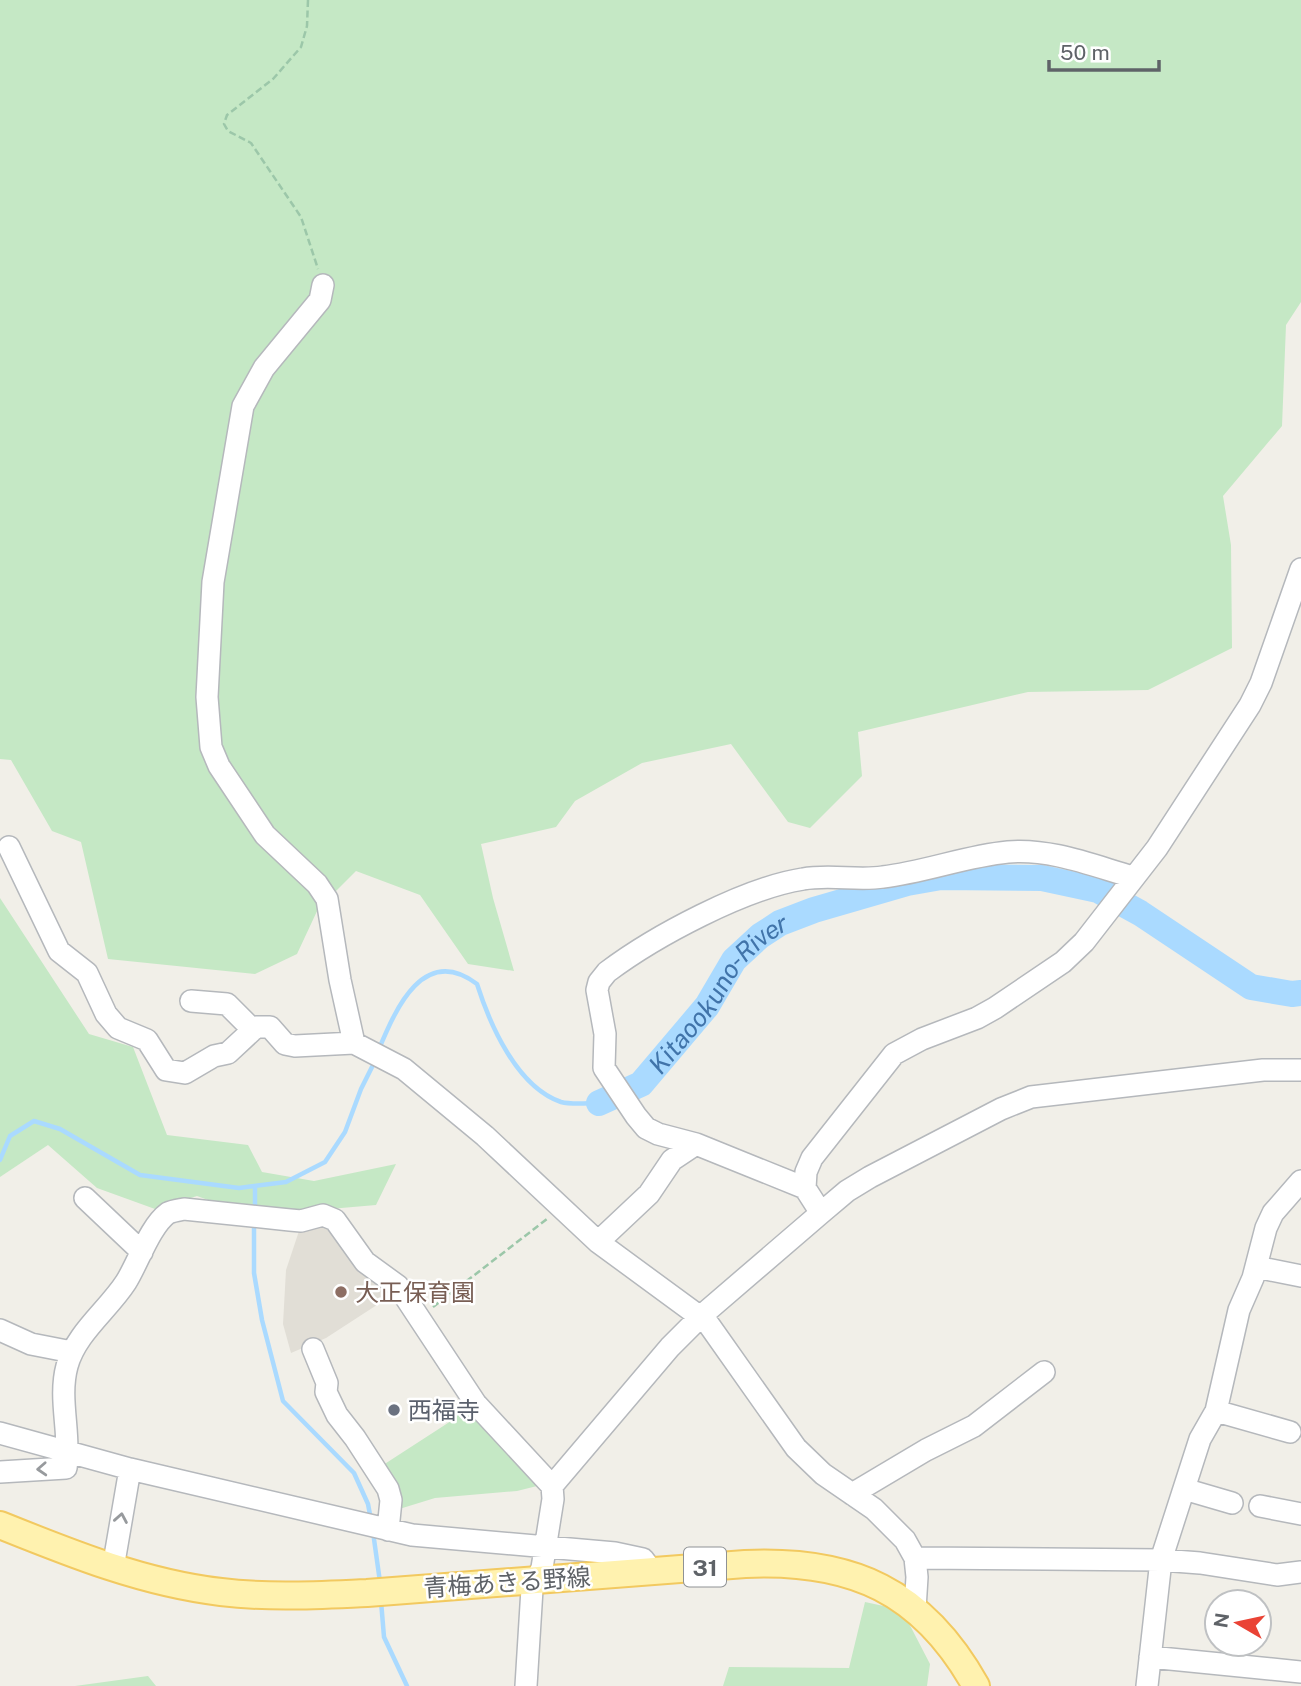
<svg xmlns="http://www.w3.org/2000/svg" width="1301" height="1686" viewBox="0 0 1301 1686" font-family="'Public Sans','Noto Sans JP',sans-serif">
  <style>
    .education { fill: #e1ded6 }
    .green { fill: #c5e8c5 }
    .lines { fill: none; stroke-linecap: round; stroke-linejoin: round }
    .stream { stroke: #aadaff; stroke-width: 4.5 }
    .river { stroke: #aadaff; stroke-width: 26 }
    .minor-casing { stroke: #b5b8bc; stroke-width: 24 }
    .major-casing { stroke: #f2c960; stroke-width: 30 }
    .path { stroke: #9cc7a9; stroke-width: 2.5; stroke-dasharray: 7 3.5; stroke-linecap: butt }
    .minor { stroke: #fff; stroke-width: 21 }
    .major { stroke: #fff2af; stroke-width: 26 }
    .oneway { stroke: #979a9d }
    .education-dot { fill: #8d6e63; stroke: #fff; stroke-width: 2.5 }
    .worship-dot { fill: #6b7280; stroke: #fff; stroke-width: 2.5 }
    .labels { text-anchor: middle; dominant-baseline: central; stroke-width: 5; stroke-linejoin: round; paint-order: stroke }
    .shield { fill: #fff; stroke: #8f9295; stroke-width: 2 }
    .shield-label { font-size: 23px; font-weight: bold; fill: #5f6368 }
    .education-label { font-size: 24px; fill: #785e54; stroke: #fff; text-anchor: start }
    .worship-label { font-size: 24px; fill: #5b616d; stroke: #fff; text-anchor: start }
    .street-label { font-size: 24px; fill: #5f6368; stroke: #fff }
    .water-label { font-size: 26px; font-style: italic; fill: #4174aa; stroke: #fff }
  </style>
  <rect width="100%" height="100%" fill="#f1efe8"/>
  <!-- education -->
  <path class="education" d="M331,1225L401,1296L383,1301L326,1338L291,1353L283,1324L286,1270L300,1228Z"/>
  <!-- green -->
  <path class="green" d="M0,0H1301V302L1286,325L1282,426L1223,496L1231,545L1232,648L1148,690L1028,692L858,732L862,776L810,828L788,822L731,744L642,763L575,801L556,827L481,844L493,898L514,971L468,964L420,895L356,871L318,909L297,954L255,974L108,959L81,842L52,831L11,760L0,759Z
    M0,898L89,1034L133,1047L167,1135L248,1145L262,1172L314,1181L396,1164L376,1205L295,1212L230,1208L197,1196L155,1209L97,1188L48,1145L0,1177Z
    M472,1405L541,1485L517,1491L435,1498L396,1510L380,1467L451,1421L450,1418Z
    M865,1602L902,1610L930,1664L927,1686H723L729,1667L849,1668Z
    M148,1676L156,1686H75Z"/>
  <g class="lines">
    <!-- stream -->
    <path class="stream" d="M379,1049C396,1008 424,944 477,984C490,1025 517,1087 561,1102C572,1105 588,1103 599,1103
      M0,1160L10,1136L34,1121L60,1129L140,1175L239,1188L286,1182L325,1162L345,1132L361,1089L375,1061
      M255,1209V1186
      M254,1221V1273L262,1320L283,1401L354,1473L368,1504L371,1520
      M373,1532L380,1582
      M381,1601L384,1637L407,1686"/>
    <!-- river -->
    <path class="river" id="s1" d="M599,1103L641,1084L707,1006L734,960L760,936L780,923L814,910L907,883L941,877L1042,878L1098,890L1140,913L1251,987L1292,994L1301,993"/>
    <!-- minor casing -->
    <g class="minor-casing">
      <path id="minor" d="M323,285L320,300L264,368L243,406L213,582L207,697L211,747L219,766L265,835L317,884L327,899L340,980L354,1043
        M9,847L59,951L87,973L106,1014L118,1028L147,1040L166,1070L185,1073L214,1056L228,1053L256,1027H270L285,1044L295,1046L354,1043L404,1069L485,1136L598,1242L707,1322L796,1448L823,1474L874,1509L905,1540L915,1558L917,1577L915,1609
        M191,1001L227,1004L253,1030
        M805,1188L806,1172L812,1158L894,1054L922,1039L977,1018L995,1008L1063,962L1084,942L1157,848L1250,705L1261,683L1301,569
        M85,1198L142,1252
        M821,1213L805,1188L696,1144L658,1134L646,1128L636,1116L604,1068L605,1034L597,990L599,982L607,972C655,936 745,888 803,879C830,874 857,881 883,877C925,872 966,856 1008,852C1050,848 1094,866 1133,877
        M598,1242L649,1194L672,1160L696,1144
        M1256,1267L1301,1276
        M0,1330L31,1344L72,1352
        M313,1349L327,1383L326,1392L337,1415L355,1438L388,1489L391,1500L388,1530
        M1216,1411L1290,1432
        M0,1433L130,1469L412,1535L615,1553L643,1559L652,1571
        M0,1472L66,1468C71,1434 58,1399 67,1366C76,1333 108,1310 126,1282C138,1263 150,1226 168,1213C172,1211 179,1210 184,1209L290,1220L301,1221L323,1215L335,1220L365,1262L398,1286L476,1404L552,1486
        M1184,1489L1232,1503
        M852,1494L926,1450L974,1426L1044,1372
        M1260,1506L1301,1514
        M915,1558L1161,1560L1200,1563L1277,1575L1301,1572
        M113,1568L130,1469
        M1150,1657L1301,1672
        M526,1686L532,1589L542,1568L553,1499L552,1486L670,1347L700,1317L821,1213L847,1191L870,1177L1001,1109L1031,1097L1263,1070H1301
        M1147,1686L1161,1560L1200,1439L1216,1411L1239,1310L1253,1278L1266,1228L1273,1213L1301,1181"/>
    </g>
    <!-- major casing -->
    <g class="major-casing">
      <path id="major" d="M0,1525C72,1554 144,1583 221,1592C270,1598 318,1595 367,1593L745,1564C852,1559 923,1591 976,1686"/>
    </g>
    <!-- path -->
    <path class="path" d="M308,0L307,26L301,47L273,79L227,115L224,124L228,131L251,143L301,217L318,269
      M433,1307L547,1219"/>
    <!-- minor -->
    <use href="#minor" class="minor"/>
    <!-- major -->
    <use href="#major" class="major"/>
  </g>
  <!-- one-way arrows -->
  <defs><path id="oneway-chevron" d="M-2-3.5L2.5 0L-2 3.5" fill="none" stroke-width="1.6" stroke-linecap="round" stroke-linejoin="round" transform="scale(1.75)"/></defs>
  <g class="oneway">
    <use href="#oneway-chevron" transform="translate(42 1469) rotate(177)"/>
    <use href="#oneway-chevron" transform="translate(121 1518) rotate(-80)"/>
  </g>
  <!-- markers -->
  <circle class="education-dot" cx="341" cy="1292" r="7"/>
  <circle class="worship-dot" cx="394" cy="1410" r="7"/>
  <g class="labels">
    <!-- shield labels -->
    <rect class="shield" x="684" y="1547.5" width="42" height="39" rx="5"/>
    <g class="shield-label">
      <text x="705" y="1567">31</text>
    </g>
    <!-- education labels -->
    <g class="education-label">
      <text x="355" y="1292">大正保育園</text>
    </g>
    <!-- worship labels -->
    <g class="worship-label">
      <text x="408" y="1410">西福寺</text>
    </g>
    <!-- street labels -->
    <g class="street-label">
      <text transform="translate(507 1582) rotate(-4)">青梅あきる野線</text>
    </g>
    <!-- water labels -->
    <g class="water-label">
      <text stroke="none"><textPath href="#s1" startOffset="166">Kitaookuno-River</textPath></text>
    </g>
  </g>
  <!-- north arrow -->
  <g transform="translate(1238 1623) rotate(279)"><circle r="33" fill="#ffffff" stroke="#bfc1c3" stroke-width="2"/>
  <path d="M0-5L12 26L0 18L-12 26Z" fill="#ea4335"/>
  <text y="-10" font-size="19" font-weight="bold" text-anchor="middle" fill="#5f6368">N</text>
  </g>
  <!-- scale -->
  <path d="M1049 60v10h110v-10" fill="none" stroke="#5f6368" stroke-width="3.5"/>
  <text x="1060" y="60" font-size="21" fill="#5f6368" stroke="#ffffff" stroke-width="5" paint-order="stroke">50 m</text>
</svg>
